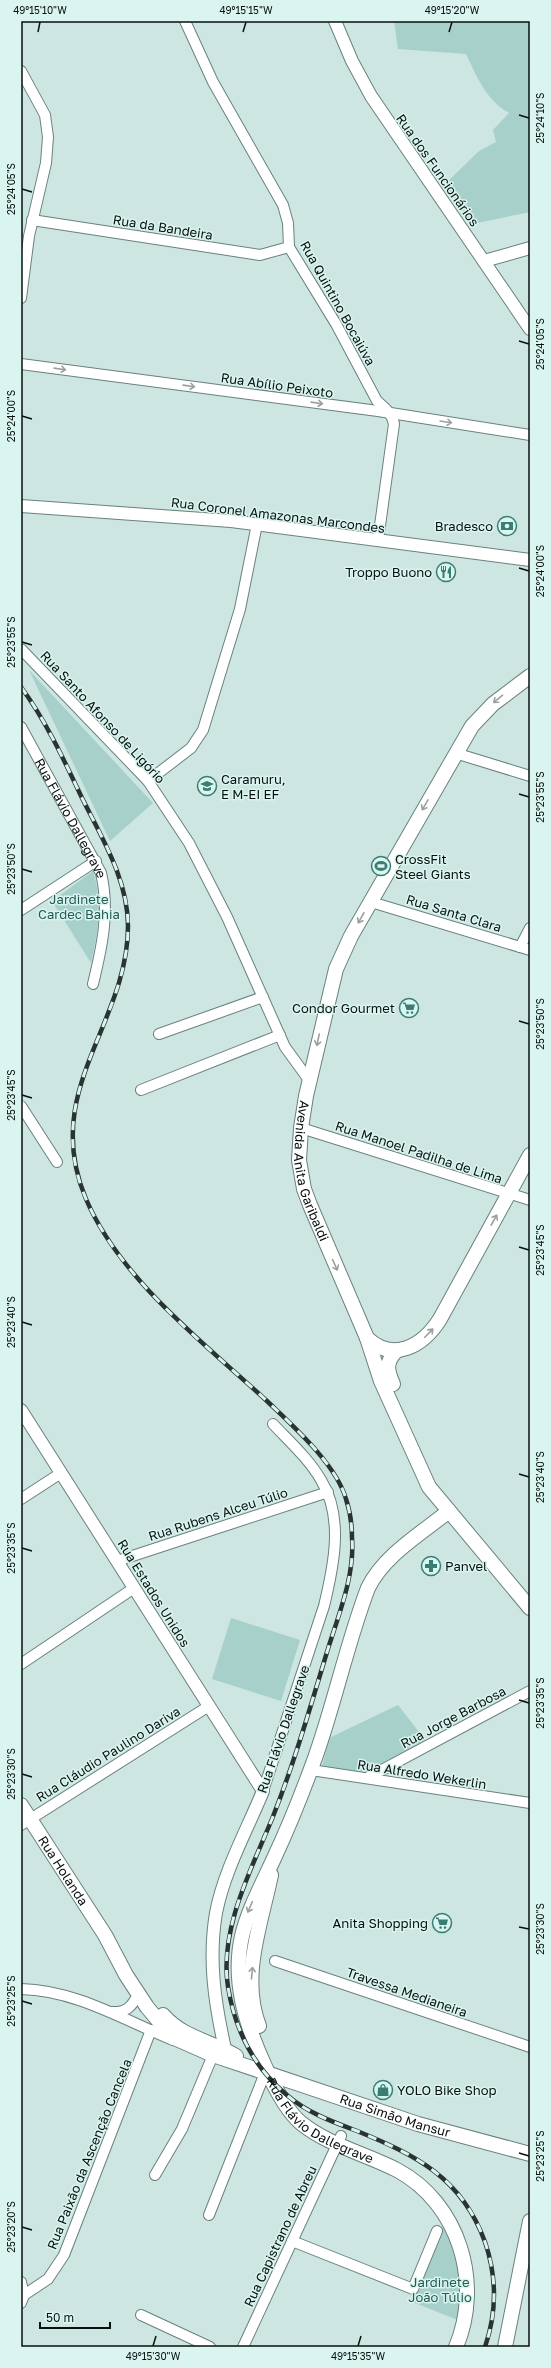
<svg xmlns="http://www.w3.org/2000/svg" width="551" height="2368" viewBox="0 0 551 2368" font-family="'Golos Text',sans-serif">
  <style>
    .green { fill: #a7d0ca }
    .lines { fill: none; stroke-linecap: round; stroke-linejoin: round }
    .minor-casing { stroke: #6a817d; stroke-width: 12 }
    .tertiary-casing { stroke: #6a817d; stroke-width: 14 }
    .secondary-casing { stroke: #6a817d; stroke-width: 16 }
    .minor { stroke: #fff; stroke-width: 10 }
    .tertiary { stroke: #fff; stroke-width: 12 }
    .secondary { stroke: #fff; stroke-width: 14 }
    .rail-casing { stroke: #283332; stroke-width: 4.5 }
    .rail { stroke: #daf4ef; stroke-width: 3; stroke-dasharray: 9; stroke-linecap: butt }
    .oneway { stroke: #9ca09f }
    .ticks { fill: none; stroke: #081110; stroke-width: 1.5 }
    .labels { text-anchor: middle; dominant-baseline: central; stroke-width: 3; stroke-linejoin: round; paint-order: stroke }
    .street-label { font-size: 13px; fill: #081110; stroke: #daf4ef }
    .poi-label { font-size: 13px; fill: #081110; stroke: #daf4ef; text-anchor: end }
    .park-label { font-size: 13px; fill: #245c55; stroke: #daf4ef }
    .neatline { fill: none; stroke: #081110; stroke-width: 1.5 }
    .ticks-label { font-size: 10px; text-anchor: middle; fill: #081110 }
  </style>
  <rect width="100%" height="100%" fill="#cde6e2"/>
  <!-- green -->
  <path class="green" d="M394,21H530V212L472,224L444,185L479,151L496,142L493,130L509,113C486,100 477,77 466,54L398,49Z
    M29,670L153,803L110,841Z
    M93,871C103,903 98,932 91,963L52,901Z
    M231,1618L300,1640L281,1701L212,1679Z
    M398,1705L426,1741L362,1774L322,1767L329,1738Z
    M444,2223L461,2270L460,2321L410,2301Z"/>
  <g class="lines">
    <!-- minor casing -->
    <g class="minor-casing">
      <g id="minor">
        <path d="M185,21L213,82L283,205L288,223L289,247L336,324L377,401C385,408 392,413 394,424L378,540"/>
        <path d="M21,71L45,115L48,137L46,163L29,236L21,298"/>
        <path d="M32,220L260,255L289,247"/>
        <path d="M21,364L378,411L530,435"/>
        <path d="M21,649L148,781L189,843L227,917L285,1047L309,1080"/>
        <path id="s1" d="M21,727L101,873C110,911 102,947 93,984"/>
        <path d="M455,753L530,776"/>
        <path d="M148,781L191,748L203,730L240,609L257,524"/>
        <path d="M371,902L530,950"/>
        <path d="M21,910L96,861"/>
        <path d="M520,947L530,928"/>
        <path d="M159,1034L263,997"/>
        <path d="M141,1090L280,1035"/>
        <path d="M21,1106L57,1162"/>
        <path d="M301,1128L530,1200"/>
        <path d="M21,1499L61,1473"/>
        <path d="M117,1561L328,1492"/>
        <path d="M21,1664L134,1588"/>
        <path d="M311,1770L530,1803"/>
        <path d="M367,1778L530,1691"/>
        <path d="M263,1791L324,1606C334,1565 344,1517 321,1480C309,1459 289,1441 273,1424"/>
        <path d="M21,1825L209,1706"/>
        <path d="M275,1961L530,2047"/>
        <path d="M21,1989C75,1990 124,2020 173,2040"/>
        <path d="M111,2012C126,2013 132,2007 138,1994"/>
        <path d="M155,2175L182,2129L213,2055"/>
        <path d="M209,2215L265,2073"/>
        <path d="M292,2241L413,2289L437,2231"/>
        <path d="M21,2282L24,2295L21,2303"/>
        <path d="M24,2295L48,2279L64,2255L151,2030"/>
        <path d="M141,2315L210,2347"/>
        <path d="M243,2347L341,2136"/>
      </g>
    </g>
    <!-- tertiary casing -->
    <g class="tertiary-casing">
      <path id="tertiary" d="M335,21L352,61L371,96L530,329
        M484,261L530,248
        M21,506L231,521L530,560
        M21,1410L263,1791C247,1830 224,1871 216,1913C208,1960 215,2004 225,2049"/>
    </g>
    <!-- secondary casing -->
    <g class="secondary-casing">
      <g id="secondary">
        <path id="s2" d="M530,676L493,704L472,726L351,936L336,969L306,1096L301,1128L299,1160L304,1189L310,1205L367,1338L381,1381L429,1487L530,1608"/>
        <path d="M367,1338C393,1363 423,1346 440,1319L530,1155"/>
        <path d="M393,1384C387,1370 385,1363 396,1351"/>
        <path id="s3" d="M449,1511C422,1533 384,1555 368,1588C347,1643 335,1702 315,1758C303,1791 290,1824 275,1856C251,1909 230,1939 242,2000C248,2032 277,2103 301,2123C328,2145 366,2154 397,2170C459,2203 483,2283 456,2347"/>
        <path id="s4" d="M21,1805L105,1935L126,1975L147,2007L172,2037L213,2055L418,2124L530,2154"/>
        <path d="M163,2015C183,2038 211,2041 236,2056"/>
        <path d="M259,2026C240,1977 261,1924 271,1875"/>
        <path d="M505,2347L530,2221"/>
      </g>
    </g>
    <!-- minor -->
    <use href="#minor" class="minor"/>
    <!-- tertiary -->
    <use href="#tertiary" class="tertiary"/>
    <!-- secondary -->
    <use href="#secondary" class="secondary"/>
    <!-- rail casing -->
    <g class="rail-casing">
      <path id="rail" d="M21,687C46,721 64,760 82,798C102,838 128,880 128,926C128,1025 40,1090 86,1199C120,1279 204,1343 267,1401C293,1426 336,1464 346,1499C350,1511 352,1526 352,1538C355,1576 338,1616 327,1652C310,1708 294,1764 272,1819C251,1870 219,1930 228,1987C235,2030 254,2068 288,2096C308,2113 333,2122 357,2131C416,2155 462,2178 485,2242C497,2277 497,2312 485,2347"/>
    </g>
    <!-- rail -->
    <use href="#rail" class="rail"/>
  </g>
  <!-- one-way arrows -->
  <defs><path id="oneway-shaft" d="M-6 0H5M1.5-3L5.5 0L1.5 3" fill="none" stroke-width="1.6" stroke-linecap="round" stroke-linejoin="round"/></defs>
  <g class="oneway">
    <use href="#oneway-shaft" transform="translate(60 369) rotate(8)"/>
    <use href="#oneway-shaft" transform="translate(189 386) rotate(8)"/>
    <use href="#oneway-shaft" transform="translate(317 403) rotate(8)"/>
    <use href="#oneway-shaft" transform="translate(446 422) rotate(9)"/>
    <use href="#oneway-shaft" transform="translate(498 699) rotate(140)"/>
    <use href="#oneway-shaft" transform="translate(425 805) rotate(120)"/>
    <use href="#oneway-shaft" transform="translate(361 918) rotate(119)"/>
    <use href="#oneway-shaft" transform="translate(318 1040) rotate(102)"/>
    <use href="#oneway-shaft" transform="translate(494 1220) rotate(-61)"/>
    <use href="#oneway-shaft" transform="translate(335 1265) rotate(66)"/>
    <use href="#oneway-shaft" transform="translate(429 1333) rotate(-46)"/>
    <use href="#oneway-shaft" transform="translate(250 1907) rotate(113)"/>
    <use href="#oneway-shaft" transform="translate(252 1973) rotate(-85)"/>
  </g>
  <!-- ticks -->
  <path class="ticks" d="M38,32L40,22M243,32L246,22M449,32L452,22M519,115L529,118M22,189L32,192M519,341L529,344M22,416L32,419M519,568L529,571M22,642L32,645M519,794L529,797M22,869L32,872M519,1021L529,1024M22,1095L32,1098M519,1247L529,1250M22,1322L32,1325M519,1474L529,1477M22,1548L32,1551M519,1700L529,1703M22,1774L32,1777M519,1927L529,1929M22,2001L32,2004M519,2153L529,2156M22,2227L32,2230M153,2346L156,2336M358,2346L361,2336"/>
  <!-- icons -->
  <defs>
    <g id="bank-ring" transform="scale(1)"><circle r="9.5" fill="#daf4ef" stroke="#387e75" stroke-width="1.5"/><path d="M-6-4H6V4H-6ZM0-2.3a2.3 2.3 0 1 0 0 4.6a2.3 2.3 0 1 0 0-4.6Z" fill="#387e75"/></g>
    <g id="restaurant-ring" transform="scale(1)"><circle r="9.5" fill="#daf4ef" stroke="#387e75" stroke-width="1.5"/><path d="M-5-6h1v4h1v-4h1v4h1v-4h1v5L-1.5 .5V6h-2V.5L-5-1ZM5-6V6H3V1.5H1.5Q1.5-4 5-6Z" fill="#387e75"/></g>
    <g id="school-ring" transform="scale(1)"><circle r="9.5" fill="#daf4ef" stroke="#387e75" stroke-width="1.5"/><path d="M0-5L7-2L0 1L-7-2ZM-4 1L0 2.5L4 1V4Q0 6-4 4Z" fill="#387e75"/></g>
    <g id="stadium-ring" transform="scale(1)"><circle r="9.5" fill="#daf4ef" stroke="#387e75" stroke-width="1.5"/><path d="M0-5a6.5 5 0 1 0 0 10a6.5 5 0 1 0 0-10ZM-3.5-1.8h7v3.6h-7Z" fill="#387e75"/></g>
    <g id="supermarket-ring" transform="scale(1)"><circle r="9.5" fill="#daf4ef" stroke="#387e75" stroke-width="1.5"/><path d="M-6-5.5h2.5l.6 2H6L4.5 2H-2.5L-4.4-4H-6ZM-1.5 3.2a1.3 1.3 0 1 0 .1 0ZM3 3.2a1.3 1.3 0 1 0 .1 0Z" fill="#387e75"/></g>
    <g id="pharmacy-ring" transform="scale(1)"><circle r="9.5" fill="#daf4ef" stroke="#387e75" stroke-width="1.5"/><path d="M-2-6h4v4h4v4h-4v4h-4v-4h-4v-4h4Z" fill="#387e75"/></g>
    <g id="shop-ring" transform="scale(1)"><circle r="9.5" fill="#daf4ef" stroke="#387e75" stroke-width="1.5"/><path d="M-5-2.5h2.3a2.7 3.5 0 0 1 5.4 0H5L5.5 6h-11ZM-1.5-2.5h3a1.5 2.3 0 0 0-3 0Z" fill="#387e75"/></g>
  </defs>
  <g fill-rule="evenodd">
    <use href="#bank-ring" x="507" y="526"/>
    <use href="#restaurant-ring" x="446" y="572"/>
    <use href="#school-ring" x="207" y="786"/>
    <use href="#stadium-ring" x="381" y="866"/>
    <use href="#supermarket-ring" x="409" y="1008"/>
    <use href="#pharmacy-ring" x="431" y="1566"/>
    <use href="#supermarket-ring" x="442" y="1923"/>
    <use href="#shop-ring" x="383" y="2090"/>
  </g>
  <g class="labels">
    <!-- street labels -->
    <g class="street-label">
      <text transform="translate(438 170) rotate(55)">Rua dos Funcionários</text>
      <text transform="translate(163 227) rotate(9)">Rua da Bandeira</text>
      <text transform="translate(338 303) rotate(61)">Rua Quintino Bocaiúva</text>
      <text transform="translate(277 385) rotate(8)">Rua Abílio Peixoto</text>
      <text transform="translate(278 515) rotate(7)">Rua Coronel Amazonas Marcondes</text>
      <text transform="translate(103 717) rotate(47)">Rua Santo Afonso de Ligório</text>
      <text stroke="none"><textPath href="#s1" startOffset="104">Rua Flávio Dallegrave</textPath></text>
      <text transform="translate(454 913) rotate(17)">Rua Santa Clara</text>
      <text transform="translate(419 1152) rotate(18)">Rua Manoel Padilha de Lima</text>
      <text stroke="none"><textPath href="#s2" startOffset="563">Avenida Anita Garibaldi</textPath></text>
      <text transform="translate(218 1514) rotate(-18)">Rua Rubens Alceu Túlio</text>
      <text transform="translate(154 1593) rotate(58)">Rua Estados Unidos</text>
      <text transform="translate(453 1717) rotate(-28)">Rua Jorge Barbosa</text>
      <text transform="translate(283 1729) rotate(-71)">Rua Flávio Dallegrave</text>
      <text transform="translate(108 1754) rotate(-32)">Rua Cláudio Paulino Dariva</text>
      <text transform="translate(422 1774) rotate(9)">Rua Alfredo Wekerlin</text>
      <text stroke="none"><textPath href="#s4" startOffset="78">Rua Holanda</textPath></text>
      <text transform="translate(407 1992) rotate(19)">Travessa Medianeira</text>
      <text stroke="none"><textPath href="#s4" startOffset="514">Rua Simão Mansur</textPath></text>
      <text stroke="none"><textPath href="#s3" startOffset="699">Rua Flávio Dallegrave</textPath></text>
      <text transform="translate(89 2154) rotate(-68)">Rua Paixão da Ascenção Cancela</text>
      <text transform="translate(280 2236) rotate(-65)">Rua Capistrano de Abreu</text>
    </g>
    <!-- poi labels -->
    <g class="poi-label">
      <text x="493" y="526">Bradesco</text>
      <text x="432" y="572">Troppo Buono</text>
      <text x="221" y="779" text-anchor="start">Caramuru,<tspan x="221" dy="15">E M-EI EF</tspan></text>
      <text x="395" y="859" text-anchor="start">CrossFit<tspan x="395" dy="15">Steel Giants</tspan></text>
      <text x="395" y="1008">Condor Gourmet</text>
      <text x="445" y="1566" text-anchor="start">Panvel</text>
      <text x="428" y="1923">Anita Shopping</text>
      <text x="397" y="2090" text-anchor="start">YOLO Bike Shop</text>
    </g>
    <!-- park labels -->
    <g class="park-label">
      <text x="79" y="899">Jardinete<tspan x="79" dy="15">Cardec Bahia</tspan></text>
      <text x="440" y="2282">Jardinete<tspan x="440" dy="15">João Túlio</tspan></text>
    </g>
  </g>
  <!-- border -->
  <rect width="551" height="2368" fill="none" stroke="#daf4ef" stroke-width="44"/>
  <!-- scale -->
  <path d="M40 2322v6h70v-6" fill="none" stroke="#081110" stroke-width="2"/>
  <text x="46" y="2322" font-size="12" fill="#081110" stroke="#daf4ef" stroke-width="3" paint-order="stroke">50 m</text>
  <rect x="22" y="22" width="507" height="2324" class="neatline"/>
  <g class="ticks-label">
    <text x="40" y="14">49°15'10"W</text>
    <text x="246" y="14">49°15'15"W</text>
    <text x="452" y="14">49°15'20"W</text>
    <text transform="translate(540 118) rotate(-90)" y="4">25°24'10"S</text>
    <text transform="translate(11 189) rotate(-90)" y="4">25°24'05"S</text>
    <text transform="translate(540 344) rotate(-90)" y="4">25°24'05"S</text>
    <text transform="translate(11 416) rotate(-90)" y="4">25°24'00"S</text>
    <text transform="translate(540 571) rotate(-90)" y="4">25°24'00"S</text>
    <text transform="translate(11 642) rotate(-90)" y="4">25°23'55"S</text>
    <text transform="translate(540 797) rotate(-90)" y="4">25°23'55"S</text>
    <text transform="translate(11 869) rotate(-90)" y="4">25°23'50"S</text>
    <text transform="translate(540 1024) rotate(-90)" y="4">25°23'50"S</text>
    <text transform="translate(11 1095) rotate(-90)" y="4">25°23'45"S</text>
    <text transform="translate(540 1250) rotate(-90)" y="4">25°23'45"S</text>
    <text transform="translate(11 1322) rotate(-90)" y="4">25°23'40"S</text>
    <text transform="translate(540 1477) rotate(-90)" y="4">25°23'40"S</text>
    <text transform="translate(11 1548) rotate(-90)" y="4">25°23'35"S</text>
    <text transform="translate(540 1703) rotate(-90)" y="4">25°23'35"S</text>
    <text transform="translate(11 1774) rotate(-90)" y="4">25°23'30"S</text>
    <text transform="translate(540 1929) rotate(-90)" y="4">25°23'30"S</text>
    <text transform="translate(11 2001) rotate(-90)" y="4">25°23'25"S</text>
    <text transform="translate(540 2156) rotate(-90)" y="4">25°23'25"S</text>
    <text transform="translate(11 2227) rotate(-90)" y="4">25°23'20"S</text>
    <text x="153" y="2360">49°15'30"W</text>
    <text x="358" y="2360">49°15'35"W</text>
  </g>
</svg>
